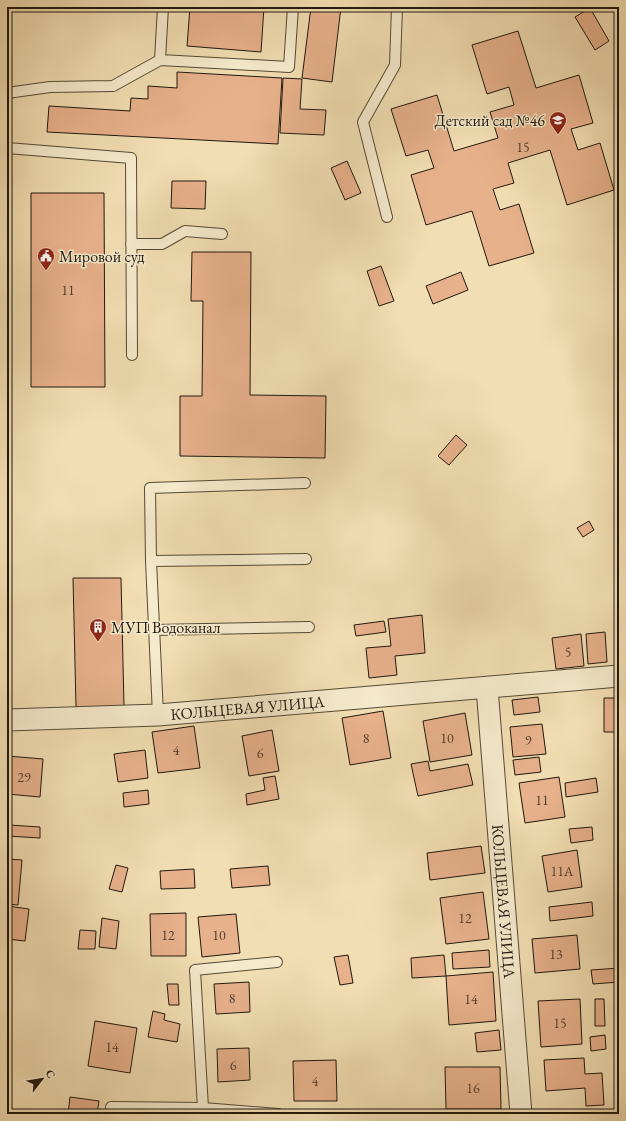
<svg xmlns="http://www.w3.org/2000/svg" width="626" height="1121" viewBox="0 0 626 1121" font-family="'EB Garamond',serif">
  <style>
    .building { fill: #e7b18b; stroke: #20180e }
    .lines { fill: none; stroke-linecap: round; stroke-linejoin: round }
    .lane-casing { stroke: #544a37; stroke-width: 12 }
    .street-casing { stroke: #544a37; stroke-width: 23 }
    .lane { stroke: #f6eacd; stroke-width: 10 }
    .street { stroke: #f6eacd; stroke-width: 21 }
    .labels { text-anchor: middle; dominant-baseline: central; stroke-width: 3; stroke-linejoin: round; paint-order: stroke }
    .number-label { font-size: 14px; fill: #523e2d }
    .poi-label { font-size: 16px; fill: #20180e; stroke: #f6eacd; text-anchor: start }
    .street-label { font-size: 16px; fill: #20180e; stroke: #f6eacd }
  </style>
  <rect width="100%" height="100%" fill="#f1deb2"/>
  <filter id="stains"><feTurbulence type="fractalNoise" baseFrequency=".005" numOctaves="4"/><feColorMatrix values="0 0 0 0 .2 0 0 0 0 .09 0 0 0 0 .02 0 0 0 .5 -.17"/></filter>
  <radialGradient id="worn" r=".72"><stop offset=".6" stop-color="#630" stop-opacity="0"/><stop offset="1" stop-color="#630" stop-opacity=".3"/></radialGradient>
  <!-- building -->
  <path class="building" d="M190,7H264L261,52L187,46Z
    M311,7H341L332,82L302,78Z
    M590,8L609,41L595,50L575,17Z
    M518,31L536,88L579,75L593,123L571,129L578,150L600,143L614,190L567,205L550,150L508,163L514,183L493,189L500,210L519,204L534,253L489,266L472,211L426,225L411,175L434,168L428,150L406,156L391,109L437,95L454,151L498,138L490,112L514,105L509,87L487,94L472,45Z
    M177,72L282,78L278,144L47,132L49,106L130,111L131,98L148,99V86L177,88Z
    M283,78L302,79L300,109L326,110L324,135L280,133Z
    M347,161L361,193L345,200L331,168Z
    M172,181H206L205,209L171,208Z
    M31,193H104L105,387H31Z
    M192,252H251L250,395L326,396L325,458L180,456V396H202L203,301H191Z
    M381,266L394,301L379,306L367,271Z
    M461,272L468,290L433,304L426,286Z
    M456,435L467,445L449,465L438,456Z
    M589,521L594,530L583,537L577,528Z
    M73,578H121L124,706L76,707Z
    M422,615L425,653L395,656L397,675L369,678L366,648L391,646L388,619Z
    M384,621L386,632L356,636L354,625Z
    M605,632L607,662L588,664L586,634Z
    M581,634L584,666L556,669L552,638Z
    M538,697L540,712L514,715L512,700Z
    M604,698H619V732H604Z
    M383,711L391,758L350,765L342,718Z
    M465,713L472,755L430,762L423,721Z
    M542,724L546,754L513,757L510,727Z
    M194,726L200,768L158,773L152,732Z
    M272,730L279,771L249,776L242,736Z
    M145,750L148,778L118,782L114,754Z
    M7,756L43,759L40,797L7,794Z
    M539,757L541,772L515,775L513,760Z
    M428,761L430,771L468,764L473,785L418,796L411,764Z
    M275,776L279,799L247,805L246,794L265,790L263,778Z
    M559,777L565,817L525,823L519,783Z
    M596,778L598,792L566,797L565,783Z
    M148,790L149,804L124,807L123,793Z
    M7,804H10L9,825L40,827V838L7,836Z
    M592,827L593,840L571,843L569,829Z
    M7,842H11L9,857L7,856Z
    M481,846L485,873L430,880L427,853Z
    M577,850L582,887L548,892L542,856Z
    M7,859L22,860L18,905L7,904Z
    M116,865L128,868L122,892L109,889Z
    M268,866L270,885L232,888L230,869Z
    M194,869L195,888L161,889L160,871Z
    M483,892L489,939L446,944L440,898Z
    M592,902L593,916L550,921L549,907Z
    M7,906L29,909L25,941L7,939Z
    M186,913V956H151L150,914Z
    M236,914L240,953L202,957L198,917Z
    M102,918L119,921L116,949L99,947Z
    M80,930L96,931L95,949H78Z
    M577,935L580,969L535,973L532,939Z
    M489,950L490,967L453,969L452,953Z
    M348,955L353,983L340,985L334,957Z
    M444,955L446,976L412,978L411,958Z
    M619,968V982L593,984L591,970Z
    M493,972L496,1021L449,1025L446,976Z
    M249,982L250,1012L216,1014L214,984Z
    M167,984H178L179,1005H169Z
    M580,999L582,1044L541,1047L538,1001Z
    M595,999H604L605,1026H595Z
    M153,1011L165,1014L164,1020L180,1024L177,1042L148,1037Z
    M95,1021L137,1028L130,1073L88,1066Z
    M499,1030L501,1050L477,1052L475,1033Z
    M605,1035L606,1049L591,1051L590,1037Z
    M249,1048L250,1080L218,1082L217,1049Z
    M584,1058L585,1074L602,1073L604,1105L586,1106L585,1088L546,1091L544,1060Z
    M336,1060L337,1101H294L293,1061Z
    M445,1067H500L501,1109H446Z
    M7,1074L10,1075L7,1101Z
    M70,1097L99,1101L97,1114H68Z
    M588,1111V1114H573L572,1112Z"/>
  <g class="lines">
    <!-- lane casing -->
    <g class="lane-casing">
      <path id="lane" d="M160,60L163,7
        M7,93L50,87L113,86L160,60L289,67L293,7
        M7,148L131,158L132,355
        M387,217L363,122L395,65L397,7
        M131,244H162L185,231L222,234
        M151,561L306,559
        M154,630L309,627
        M158,715L151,561L150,488L305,483
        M111,1107L203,1108L278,1114
        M203,1108L195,970L277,962"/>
    </g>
    <!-- street casing -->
    <g class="street-casing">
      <g id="street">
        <path id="s1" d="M487,688L521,1114"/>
        <path id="s2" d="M7,720L158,715L619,676"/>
      </g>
    </g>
    <!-- lane -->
    <use href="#lane" class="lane"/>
    <!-- street -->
    <use href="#street" class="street"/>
  </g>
  <!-- icons -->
  <defs>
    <g id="school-pin" transform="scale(0.9)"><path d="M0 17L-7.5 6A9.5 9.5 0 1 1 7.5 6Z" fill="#8f2418" stroke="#f6eacd"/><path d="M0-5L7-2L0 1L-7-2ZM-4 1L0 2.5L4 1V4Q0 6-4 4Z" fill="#fff"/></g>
    <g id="civic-pin" transform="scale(0.9)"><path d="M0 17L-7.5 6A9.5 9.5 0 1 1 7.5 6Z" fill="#8f2418" stroke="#f6eacd"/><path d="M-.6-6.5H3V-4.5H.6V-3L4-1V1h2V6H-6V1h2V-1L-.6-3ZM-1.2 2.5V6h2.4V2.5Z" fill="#fff"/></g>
    <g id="building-pin" transform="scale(0.9)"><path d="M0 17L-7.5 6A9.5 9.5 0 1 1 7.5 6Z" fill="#8f2418" stroke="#f6eacd"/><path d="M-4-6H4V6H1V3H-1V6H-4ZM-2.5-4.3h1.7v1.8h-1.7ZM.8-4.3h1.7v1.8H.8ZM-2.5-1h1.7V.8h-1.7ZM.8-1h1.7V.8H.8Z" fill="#fff"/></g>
  </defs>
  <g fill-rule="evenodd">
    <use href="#school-pin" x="558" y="120"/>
    <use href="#civic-pin" x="46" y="256"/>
    <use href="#building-pin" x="98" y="627"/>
  </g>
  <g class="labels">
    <!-- number labels -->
    <g class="number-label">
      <text x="523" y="147">15</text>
      <text x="68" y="290">11</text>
      <text x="568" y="652">5</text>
      <text x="366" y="738">8</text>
      <text x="447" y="738">10</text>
      <text x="528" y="740">9</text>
      <text x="176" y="750">4</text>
      <text x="260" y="753">6</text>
      <text x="24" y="777">29</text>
      <text x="542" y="800">11</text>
      <text x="562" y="871">11А</text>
      <text x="465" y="918">12</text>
      <text x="168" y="935">12</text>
      <text x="219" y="935">10</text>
      <text x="556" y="954">13</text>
      <text x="232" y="998">8</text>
      <text x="471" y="999">14</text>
      <text x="560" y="1023">15</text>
      <text x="112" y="1047">14</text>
      <text x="233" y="1065">6</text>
      <text x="315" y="1081">4</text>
      <text x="473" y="1088">16</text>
    </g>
    <!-- poi labels -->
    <g class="poi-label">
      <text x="545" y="120" text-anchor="end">Детский сад №46</text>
      <text x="59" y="256">Мировой суд</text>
      <text x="111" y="627">МУП Водоканал</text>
    </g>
    <!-- street labels -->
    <g class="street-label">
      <text stroke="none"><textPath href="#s2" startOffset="241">КОЛЬЦЕВАЯ УЛИЦА</textPath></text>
      <text stroke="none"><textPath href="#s1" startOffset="214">КОЛЬЦЕВАЯ УЛИЦА</textPath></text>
    </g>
  </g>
  <!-- margin -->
  <rect width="626" height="1121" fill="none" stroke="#f1deb2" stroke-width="24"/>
  <rect x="8" y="8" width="610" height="1105" fill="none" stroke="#20180e" stroke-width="2"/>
  <rect x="12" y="12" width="602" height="1097" fill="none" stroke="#20180e"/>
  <!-- north arrow -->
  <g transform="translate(42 1079) rotate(59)" stroke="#f6eacd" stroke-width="3" paint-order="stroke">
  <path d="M0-3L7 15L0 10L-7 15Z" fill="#20180e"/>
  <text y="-6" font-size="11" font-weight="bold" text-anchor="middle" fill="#20180e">С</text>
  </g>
  <rect width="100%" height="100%" filter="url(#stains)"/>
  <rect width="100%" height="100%" fill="url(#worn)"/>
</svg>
